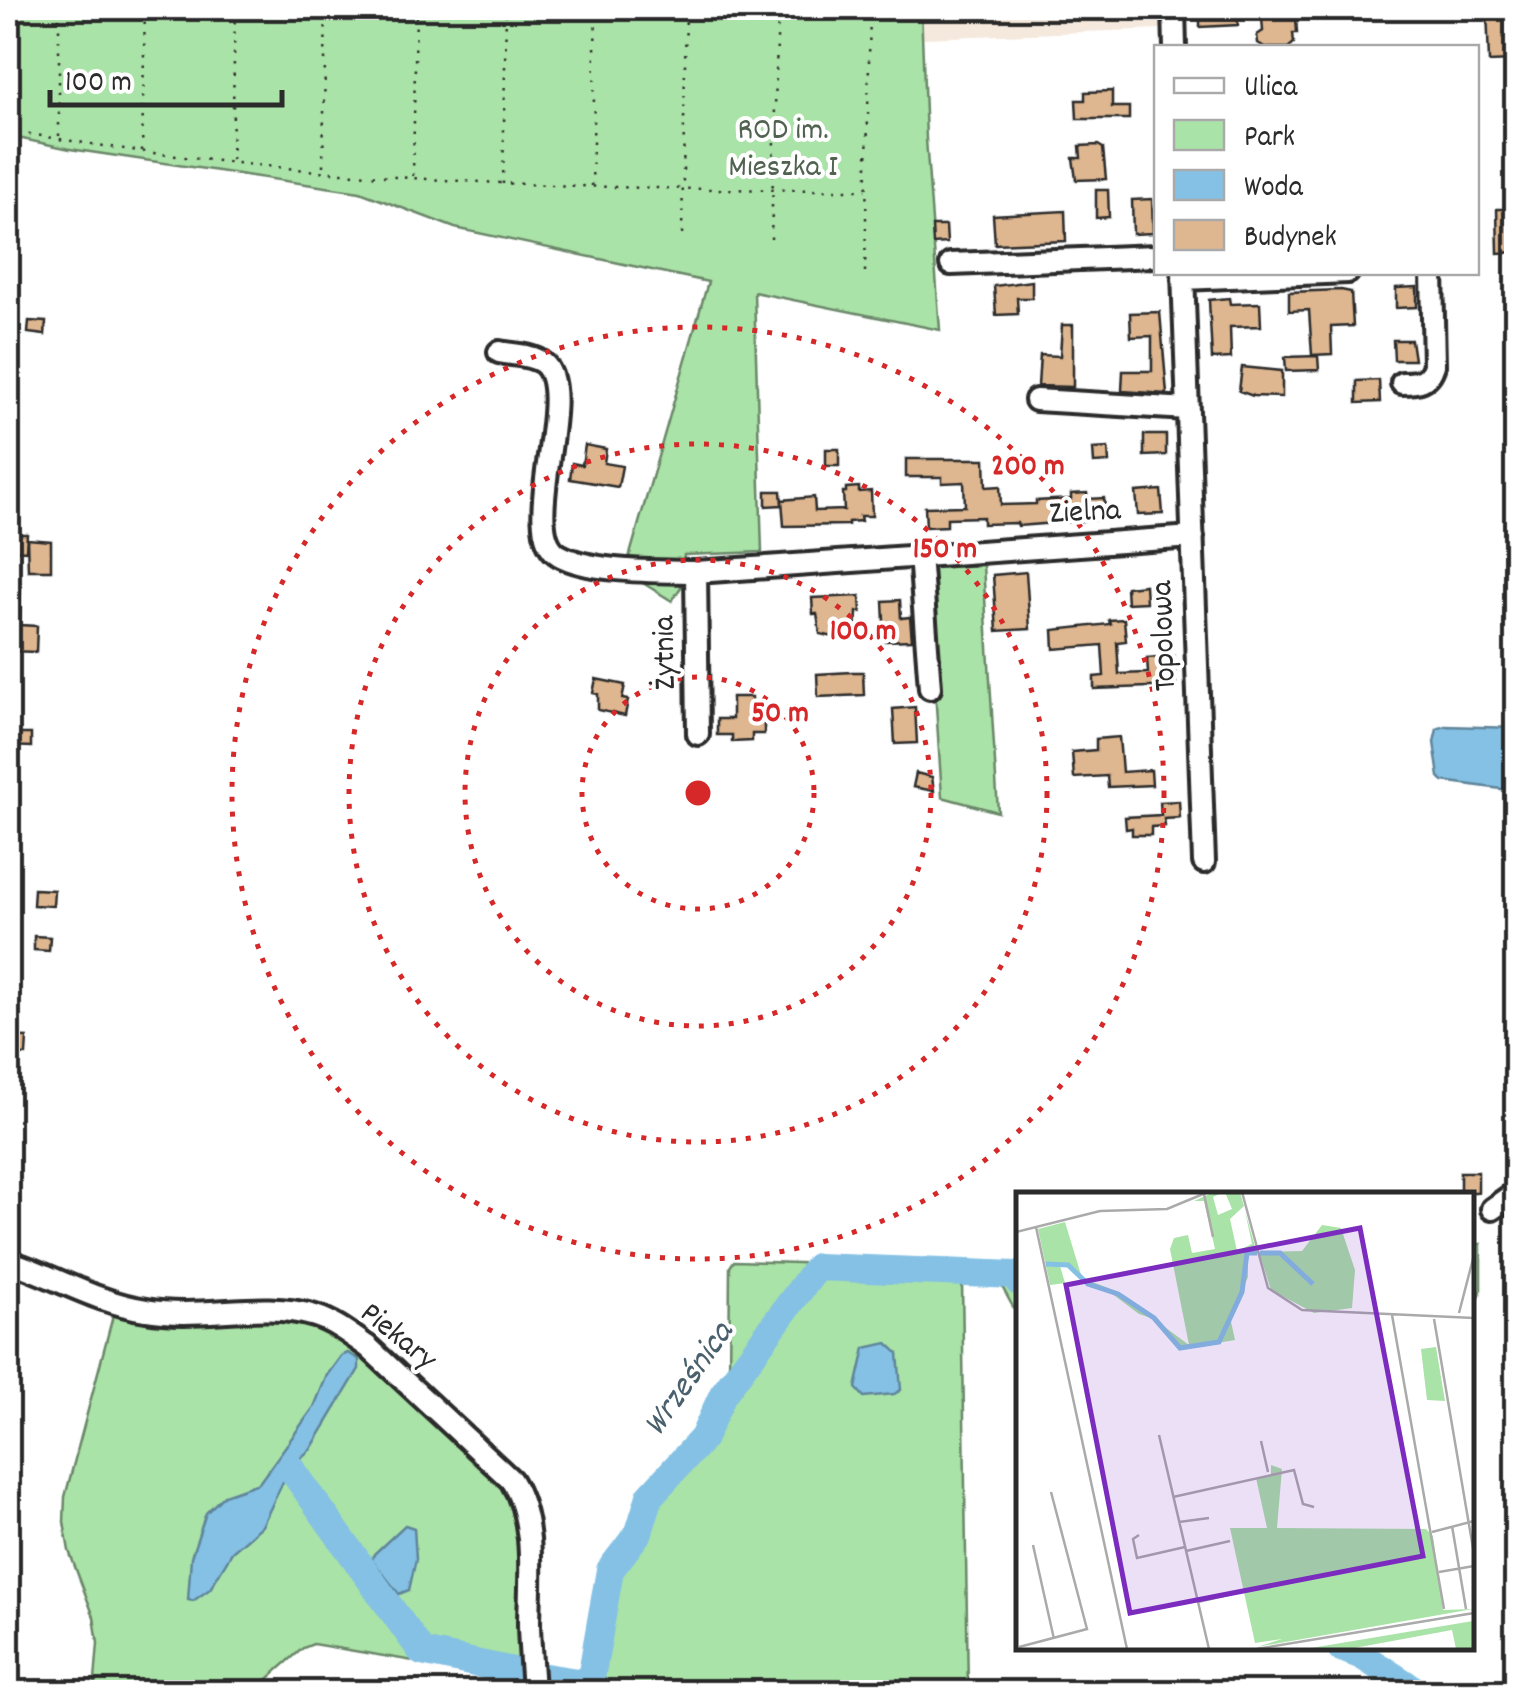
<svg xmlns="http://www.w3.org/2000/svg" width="1524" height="1700" viewBox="0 0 1524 1700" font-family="Dekko,sans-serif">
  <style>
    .built { fill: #f5e9dd }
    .green { fill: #aae3a7; stroke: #6a8769; stroke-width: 2.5 }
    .water { fill: #84c1e4; stroke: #60859a; stroke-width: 2.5 }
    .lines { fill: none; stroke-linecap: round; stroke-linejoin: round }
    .river { stroke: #84c1e4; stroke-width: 28 }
    .building { fill: #deb68f; stroke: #2b2b2b; stroke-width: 2.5 }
    .minor-casing { stroke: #2b2b2b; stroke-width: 28 }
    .path { stroke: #2b2b2b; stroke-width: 2.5; stroke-dasharray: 2.5 8; stroke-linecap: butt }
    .minor { stroke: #fff; stroke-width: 20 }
    .ring { fill: none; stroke: #d62828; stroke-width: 5; stroke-dasharray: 5 10 }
    .labels { text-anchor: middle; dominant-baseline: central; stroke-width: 8; stroke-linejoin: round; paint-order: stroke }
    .park-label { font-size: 32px; fill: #516250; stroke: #fff }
    .street-label { font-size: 32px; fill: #2b2b2b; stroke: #fff }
    .water-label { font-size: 35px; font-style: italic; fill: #4a606c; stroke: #fff }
    .inset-river { fill: none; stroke: #84c1e4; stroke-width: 5 }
    .inset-road { fill: none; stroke: #aaa; stroke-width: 2.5 }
    .view { fill: #7b2cbf; fill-opacity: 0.15; stroke: #7b2cbf; stroke-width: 5 }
    .inset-edge { fill: none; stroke: #2b2b2b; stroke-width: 5 }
    .centre { fill: #d62828; stroke: #fff; stroke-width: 5 }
    .ring-label { font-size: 30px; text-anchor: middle; font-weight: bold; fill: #d62828; stroke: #fff; stroke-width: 8; stroke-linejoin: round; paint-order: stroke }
  </style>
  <rect width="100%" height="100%" fill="#fff"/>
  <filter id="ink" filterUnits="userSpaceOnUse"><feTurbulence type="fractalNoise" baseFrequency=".01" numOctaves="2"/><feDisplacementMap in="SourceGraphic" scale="20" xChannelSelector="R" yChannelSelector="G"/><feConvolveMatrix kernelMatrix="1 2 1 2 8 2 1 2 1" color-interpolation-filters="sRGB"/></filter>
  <g filter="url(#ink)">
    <!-- built -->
    <path class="built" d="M921,8H1160L1162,29L923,38Z"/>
    <!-- green -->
    <path class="green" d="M8,8H921L926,139L940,330L754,292L762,552L684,555L681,587L672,601L625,572L708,282L455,228L360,192L70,149L8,136Z
      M983,565L998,812L942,797L927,568Z
      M1516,886V966L1504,945L1511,888Z
      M1472,1244H1481V1291L1472,1319Z
      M734,1261L1016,1270L1019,1318L1001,1285L962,1281L968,1692H538L536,1671L587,1680L607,1568L637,1529L646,1495L687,1451L688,1458L707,1440L726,1396L739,1380L729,1379L730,1267Z
      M115,1308L290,1317L341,1335L510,1489L524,1552L526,1680L313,1644L303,1648L253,1692H94L98,1643L94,1617L69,1551L64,1522L65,1497Z
      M1326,1648H1361L1418,1683L1426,1692H1405Z"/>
    <!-- water -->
    <path class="water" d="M1445,726L1516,728V791L1443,781L1439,777L1434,742L1437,729Z
      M887,1343L898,1353L901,1390L894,1394L864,1397L856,1388L865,1348Z
      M348,1353L359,1359V1369L311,1449L290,1467L262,1526L232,1552L210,1589L193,1601L188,1600L191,1557L206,1513L224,1495L259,1483L314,1407L327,1375L341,1356Z
      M405,1525L414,1528L416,1559L409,1590L399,1594L372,1560L374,1554Z"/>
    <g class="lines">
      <!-- river -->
      <path class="river" d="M290,1467L422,1652L523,1673
        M1341,1648L1362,1656L1418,1692
        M539,1676L590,1684L610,1570L639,1532L650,1496L703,1438L723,1394L817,1267L1016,1275L1019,1282"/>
    </g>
    <!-- building -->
    <path class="building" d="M1214,8H1237L1238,25L1200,27V11Z
      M1487,8H1510L1512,61L1489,62Z
      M1274,15L1296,17L1297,33H1293L1294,43L1288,48H1266L1258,43L1257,35L1263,31L1262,18Z
      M1112,91V107H1129V119H1077L1076,100H1085V92Z
      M1098,145L1103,148L1106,179L1076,180L1073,158H1081L1080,146Z
      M1096,190H1108L1109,217L1096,218Z
      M1152,199L1153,233L1133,234L1132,200Z
      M1497,209H1513V216L1516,215V252L1498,253Z
      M1065,211L1066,241L995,244L993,215Z
      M932,226H946L947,243L933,244Z
      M1032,281V298H1017L1018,314L996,315L994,286Z
      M1417,287V307L1396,308V288Z
      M1341,290L1351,292L1353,326L1331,327L1332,354L1312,355L1309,310L1289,311V292Z
      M1229,298L1230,304L1260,303L1261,326L1230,327L1231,358L1212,359L1209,300Z
      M1160,312L1167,394L1122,391L1123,371H1152V336L1131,337L1130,313Z
      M29,321L46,322L45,335L28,333Z
      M1062,325H1073V387L1038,386L1040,355L1060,356Z
      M1393,340H1411L1414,360H1394Z
      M1318,356L1319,370L1286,371L1285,357Z
      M1242,367L1282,371V397L1253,396L1239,391Z
      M1379,380L1380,402L1357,403V381Z
      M1144,435H1166V455L1144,456Z
      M585,445L606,449L604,463L622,466L618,487L570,479L572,463L582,465Z
      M1108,448L1109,462L1094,463L1093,449Z
      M826,449H839V466H826Z
      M906,459H985L986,487L1000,486L1001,505L1036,504V501L1071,499V494L1087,493L1088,499L1104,498L1106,519L1018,526L1017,523L983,524V517L947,518V526L926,527L925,507L965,506L964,482L942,483V477H906Z
      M859,487V492L871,491L872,516H860L861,521L848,522V525L784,526L782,500L814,497L815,511L844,510L843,492H846V488Z
      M1161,490L1163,514L1138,515L1136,492Z
      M766,491H781L782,505L766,506Z
      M13,534H27L26,551L12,550Z
      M27,539L51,541V570H28Z
      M1026,572L1030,629L997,631L993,575Z
      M1145,585L1146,602L1127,603L1126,587Z
      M8,586H21L20,625L37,626L36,652L8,651Z
      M860,596L861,612H857L856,633L838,638L820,634L817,614H813L812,598Z
      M900,600L901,618L910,617L912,640L885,641L883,601Z
      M1124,619L1126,641L1117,642L1119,674L1148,673L1147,658L1174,656L1176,686L1094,689V677L1104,676L1102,645L1054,649L1053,630L1110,624L1109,620Z
      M852,672H863L864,695L818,697L817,674Z
      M596,679L625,685L622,699L628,700L625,716L598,710V694L593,693Z
      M732,697H752V719H764V734H752V741L732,742V735H717V719H732Z
      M915,707L917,743L895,744L893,709Z
      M8,734H31V747L8,746Z
      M1119,737L1122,772L1151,770L1152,785L1108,787L1107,776L1074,778L1072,752L1096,750V739Z
      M916,773L932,777L934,791L913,787Z
      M1179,801L1180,818L1164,819L1165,826L1151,827V835H1132V828L1126,829L1125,817L1161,815L1160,802Z
      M34,889L54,890L53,906L33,905Z
      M34,936L50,937L49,951L34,950Z
      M8,1037L27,1038L26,1055L8,1054Z
      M1460,1172H1478V1192H1460Z"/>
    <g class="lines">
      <!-- minor casing -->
      <g class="minor-casing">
        <path id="minor" d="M1174,8L1175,48
          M951,264L1156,256
          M1183,272L1204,862
          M1183,279L1348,272
          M499,352C512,355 532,354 543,363C579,392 516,531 559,555C591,573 659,571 696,572L1193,537
          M1402,383C1418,383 1429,382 1434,365L1432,272
          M1036,400L1188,409
          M920,554L930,688
          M696,572L698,734
          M1492,1209L1516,1192
          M8,1261C54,1276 98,1303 146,1310C202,1320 260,1300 315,1316C335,1322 352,1336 368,1347L511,1480C536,1520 530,1576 529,1621C529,1644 532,1669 533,1692"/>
      </g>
      <!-- path -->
      <path class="path" d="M8,130C291,182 579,190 866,190
        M59,136V8
        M142,151L145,8
        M232,160L235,8
        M323,166L326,8
        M413,176L416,8
        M503,184L506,8
        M592,186L596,8
        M682,234L686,8
        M771,239L778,8
        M865,272L870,8"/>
      <!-- minor -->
      <use href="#minor" class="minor"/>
    </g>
  </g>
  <!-- distance rings -->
  <g class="ring">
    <circle cx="698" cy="793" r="116"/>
    <circle cx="698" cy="793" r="233"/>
    <circle cx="698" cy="793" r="349"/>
    <circle cx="698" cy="793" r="466"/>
  </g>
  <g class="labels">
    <!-- park labels -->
    <g class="park-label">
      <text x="783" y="132">ROD im.<tspan x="783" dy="37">Mieszka I</tspan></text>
    </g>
    <!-- street labels -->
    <g class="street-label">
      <text transform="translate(1085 514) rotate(-3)">Zielna</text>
      <text transform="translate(1166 636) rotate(-92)">Topolowa</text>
      <text transform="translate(667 653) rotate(-91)">Żytnia</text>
      <text transform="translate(397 1338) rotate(39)">Piekary</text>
    </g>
    <!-- water labels -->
    <g class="water-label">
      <text transform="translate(690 1380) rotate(-55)">Wrześnica</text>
    </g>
  </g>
  <!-- overview -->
  <g transform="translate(1016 1192)">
    <rect width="458" height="458" fill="#fff"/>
    <path d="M198,0H208L197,5L202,23L216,17L209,0H224L228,14L214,27L221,59L236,52L229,19L241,62L232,63V85L214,125L219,148L164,157L138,127L123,122L95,101L71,93L53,75L44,74L49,91L34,93L22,37L49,30L66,86L100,99L173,153L154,57L158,46L172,43L176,61L199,57L188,9H178ZM306,33L325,36L339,78L336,116L298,121L255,98L243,60L286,59ZM420,155L429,209L411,208L405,157ZM255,273L266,277L261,336L410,337L417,344L427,418L457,417L241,455L266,447L239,451L214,336H251L240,286L255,283ZM457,429V457H440L436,438L333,457H289Z" fill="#aae3a7"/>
    <path class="inset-river" d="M244,61H264L297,92M30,72L52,73L72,92L102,102L138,126L164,156L203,150L226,100L231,61H241"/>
    <path class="inset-road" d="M226,0L252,96L286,118L458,126M188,2L197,45M20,35L111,457M0,40L84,19L151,17L192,0M443,121L458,63M376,123L428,417M418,127L458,362M143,243L193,457M245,249L252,280M157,305L278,278L287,312L298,315M163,330L193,326M436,334L450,417M416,340L458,329M123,343L117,347L121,366L169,355M17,353L38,447M170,359L214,349M423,380L458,374M182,410L229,399M3,455L71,437L35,300M241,457L458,421"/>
    <path class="view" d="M344,36L407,364L114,421L50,93Z"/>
    <rect width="458" height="458" class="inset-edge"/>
  </g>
  <circle cx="698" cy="793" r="15" class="centre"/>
  <g class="ring-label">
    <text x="1028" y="474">200 m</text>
    <text x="945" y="557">150 m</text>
    <text x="863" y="639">100 m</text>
    <text x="780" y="721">50 m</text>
  </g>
  <!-- margin -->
  <rect width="1524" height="1700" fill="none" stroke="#fff" stroke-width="40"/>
  <rect x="20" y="20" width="1484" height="1660" fill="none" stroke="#2b2b2b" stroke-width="4" filter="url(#ink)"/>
  <!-- legend -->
  <rect x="1154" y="45" width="325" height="230" fill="#ffffff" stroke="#aaaaaa" stroke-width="2.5"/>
  <rect x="1174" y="78" width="50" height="15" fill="#ffffff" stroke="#aaaaaa" stroke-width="2.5"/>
  <text x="1244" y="95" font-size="30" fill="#2b2b2b">Ulica</text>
  <rect x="1174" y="120" width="50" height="30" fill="#aae3a7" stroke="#aaaaaa" stroke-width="2.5"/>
  <text x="1244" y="145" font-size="30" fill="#2b2b2b">Park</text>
  <rect x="1174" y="170" width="50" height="30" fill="#84c1e4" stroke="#aaaaaa" stroke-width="2.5"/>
  <text x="1244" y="195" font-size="30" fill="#2b2b2b">Woda</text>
  <rect x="1174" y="220" width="50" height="30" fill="#deb68f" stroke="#aaaaaa" stroke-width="2.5"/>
  <text x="1244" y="245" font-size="30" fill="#2b2b2b">Budynek</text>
  <!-- scale -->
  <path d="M50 90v15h232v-15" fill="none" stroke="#2b2b2b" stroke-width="5"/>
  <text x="65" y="90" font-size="30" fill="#2b2b2b" stroke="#ffffff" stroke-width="8" paint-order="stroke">100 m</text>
</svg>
